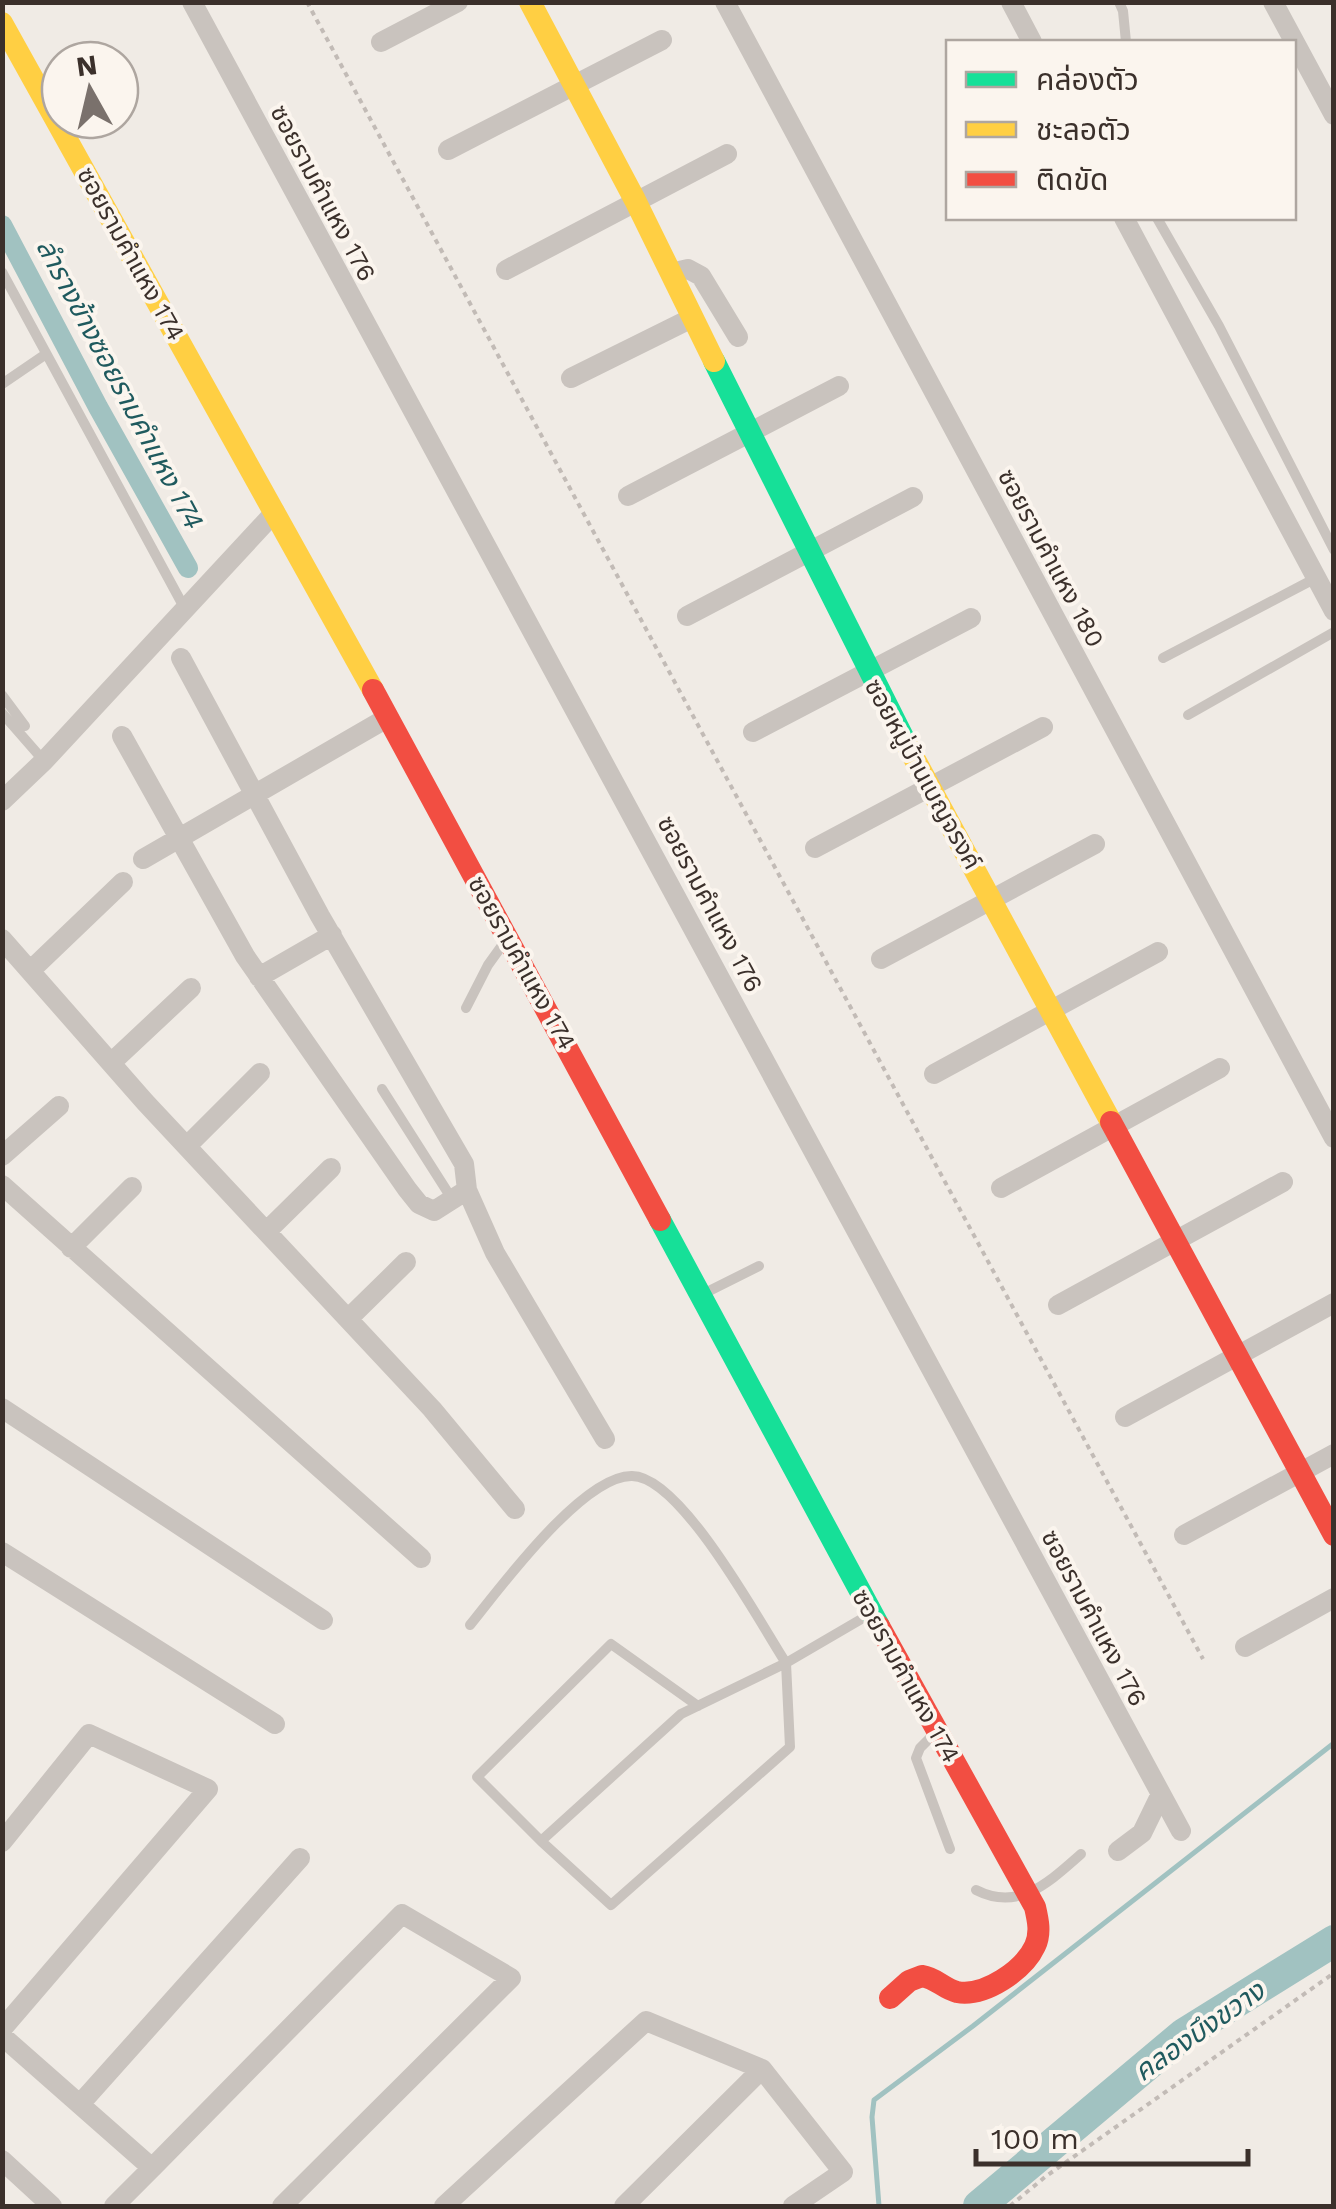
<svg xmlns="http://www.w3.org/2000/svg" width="1336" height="2209" viewBox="0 0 1336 2209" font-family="'Work Sans','Noto Sans Thai',sans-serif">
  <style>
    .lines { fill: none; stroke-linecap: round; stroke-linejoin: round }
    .stream { stroke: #a1c2c1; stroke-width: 5 }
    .canal { stroke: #a1c2c1; stroke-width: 20 }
    .river { stroke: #a1c2c1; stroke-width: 32 }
    .path { stroke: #c2bbb6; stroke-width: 4; stroke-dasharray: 5 5; stroke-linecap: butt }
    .lane { stroke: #c9c3be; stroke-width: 10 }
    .street { stroke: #c9c3be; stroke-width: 20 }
    .fast { stroke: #16e098; stroke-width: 22 }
    .slow { stroke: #ffcf43; stroke-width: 22 }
    .jam { stroke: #f24e42; stroke-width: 22 }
    .labels { text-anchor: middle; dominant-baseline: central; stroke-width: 8; stroke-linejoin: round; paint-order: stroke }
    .street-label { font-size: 25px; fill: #3b302b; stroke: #fbf5ee }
    .water-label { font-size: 28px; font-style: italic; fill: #1f5a5e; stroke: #fbf5ee }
  </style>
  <rect width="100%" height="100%" fill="#f0ebe5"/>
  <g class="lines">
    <!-- stream -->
    <path class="stream" d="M879,2206L872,2117L874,2100L973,2026L1334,1743"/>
    <!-- canal -->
    <path class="canal" d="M2,225L98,407L188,568"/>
    <!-- river -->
    <path class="river" d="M979,2206L1184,2034L1334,1941"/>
    <!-- path -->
    <path class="path" d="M307,2L1203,1659
      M1010,2206L1045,2177L1334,1973"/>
    <!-- lane -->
    <path class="lane" d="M1119,2L1123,11L1126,42
      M1157,218L1219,326L1334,550
      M2,272L185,609
      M2,384L46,354
      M1163,658L1316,578
      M2,695L25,726
      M2,713L44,761
      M1188,715L1334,632
      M466,1008L488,965L506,940
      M382,1089L452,1199
      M701,1295L759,1266
      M470,1625C500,1588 583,1475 632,1476C681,1476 760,1623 786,1663L870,1614
      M786,1663L790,1747L611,1905L541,1841L681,1714Z
      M934,1734L920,1748L916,1758L950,1849
      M541,1841L477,1777L611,1644L698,1706
      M976,1890C1019,1912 1049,1882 1081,1854"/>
    <!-- street -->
    <path class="street" d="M192,2L1181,1831
      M725,2L1334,1138
      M1011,2L1032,42
      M1273,2L1334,115
      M381,42L458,2
      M448,150L662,40
      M1124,218L1334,611
      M506,270L727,154
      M671,273L688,269L701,276L738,337
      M571,378L692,318
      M628,496L839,386
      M687,616L913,497
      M181,658L320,916L464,1164L467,1190L495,1253L605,1439
      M753,732L971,618
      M122,736L245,956L407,1189L419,1204L434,1211L467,1190
      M2,801L44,761L275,512
      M815,848L1043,727
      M143,859L387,718
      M2,939L145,1102L432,1409L515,1509
      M881,959L1095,844
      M30,971L123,882
      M259,977L332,935
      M111,1063L191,988
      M934,1074L1158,952
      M187,1146L260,1073
      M2,1156L59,1106
      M2,1185L421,1558
      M1001,1188L1220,1068
      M267,1231L331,1168
      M71,1248L132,1187
      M1058,1305L1283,1182
      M349,1318L406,1262
      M2,1408L323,1620
      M1125,1417L1334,1303
      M1184,1535L1334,1454
      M2,1552L275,1724
      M1245,1647L1334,1598
      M2,1842L89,1734L208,1789L2,2029
      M1118,1851L1142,1833L1161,1794
      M2,2036L152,2168L114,2206
      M80,2104L300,1858
      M2,2160L52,2206
      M152,2168L402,1914L511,1978L282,2206
      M444,2206L646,2021L762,2069L843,2172L793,2206
      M624,2206L762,2069"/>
    <!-- fast -->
    <path class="fast" d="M714,361L907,745
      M660,1220L879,1626"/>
    <!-- slow -->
    <path class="slow" d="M530,2L635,200L714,361
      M2,23L373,690
      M907,745L1111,1122"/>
    <!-- jam -->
    <path class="jam" d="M373,690L660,1220
      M1111,1122L1334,1535
      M879,1626L1035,1907C1038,1920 1041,1933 1035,1946C1024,1970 985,1997 957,1992C944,1989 936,1978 922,1976L909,1981L890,1998"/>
  </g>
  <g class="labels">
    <!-- street labels -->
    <g class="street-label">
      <text transform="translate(323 193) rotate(62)">ซอยรามคำแหง 176</text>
      <text transform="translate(131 254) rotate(61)">ซอยรามคำแหง 174</text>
      <text transform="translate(1051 558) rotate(62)">ซอยรามคำแหง 180</text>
      <text transform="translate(923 774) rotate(61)">ซอยหมู่บ้านเบญจรงค์</text>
      <text transform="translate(710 904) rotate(62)">ซอยรามคำแหง 176</text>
      <text transform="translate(522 963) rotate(61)">ซอยรามคำแหง 174</text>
      <text transform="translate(1094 1618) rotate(62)">ซอยรามคำแหง 176</text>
      <text transform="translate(906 1676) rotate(61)">ซอยรามคำแหง 174</text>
    </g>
    <!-- water labels -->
    <g class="water-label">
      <text transform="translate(120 384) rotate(62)">ลำรางข้างซอยรามคำแหง 174</text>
      <text transform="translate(1199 2031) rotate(-35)">คลองบึงขวาง</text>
    </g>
  </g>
  <!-- border -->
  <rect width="1336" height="2209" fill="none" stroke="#3b302b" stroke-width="10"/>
  <!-- legend -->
  <rect x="946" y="40" width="350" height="180" fill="#fbf5ee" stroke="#aea6a0" stroke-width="2.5"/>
  <rect x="966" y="72" width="50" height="15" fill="#16e098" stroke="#aea6a0" stroke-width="2.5"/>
  <text x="1036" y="90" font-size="30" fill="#3b302b">คล่องตัว</text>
  <rect x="966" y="122" width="50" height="15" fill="#ffcf43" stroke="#aea6a0" stroke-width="2.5"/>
  <text x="1036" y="140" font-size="30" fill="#3b302b">ชะลอตัว</text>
  <rect x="966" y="172" width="50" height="15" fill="#f24e42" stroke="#aea6a0" stroke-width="2.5"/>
  <text x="1036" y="190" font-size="30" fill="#3b302b">ติดขัด</text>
  <!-- north arrow -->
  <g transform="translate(90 90) rotate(352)"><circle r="48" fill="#fbf5ee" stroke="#aea6a0" stroke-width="2.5"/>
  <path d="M0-8L18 38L0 25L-18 38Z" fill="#7a716c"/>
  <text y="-15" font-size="28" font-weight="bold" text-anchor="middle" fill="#3b302b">N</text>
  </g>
  <!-- scale -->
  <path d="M976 2149v15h272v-15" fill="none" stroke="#3b302b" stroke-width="5"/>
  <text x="991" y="2149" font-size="30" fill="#3b302b" stroke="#fbf5ee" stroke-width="8" paint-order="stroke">100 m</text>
</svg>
